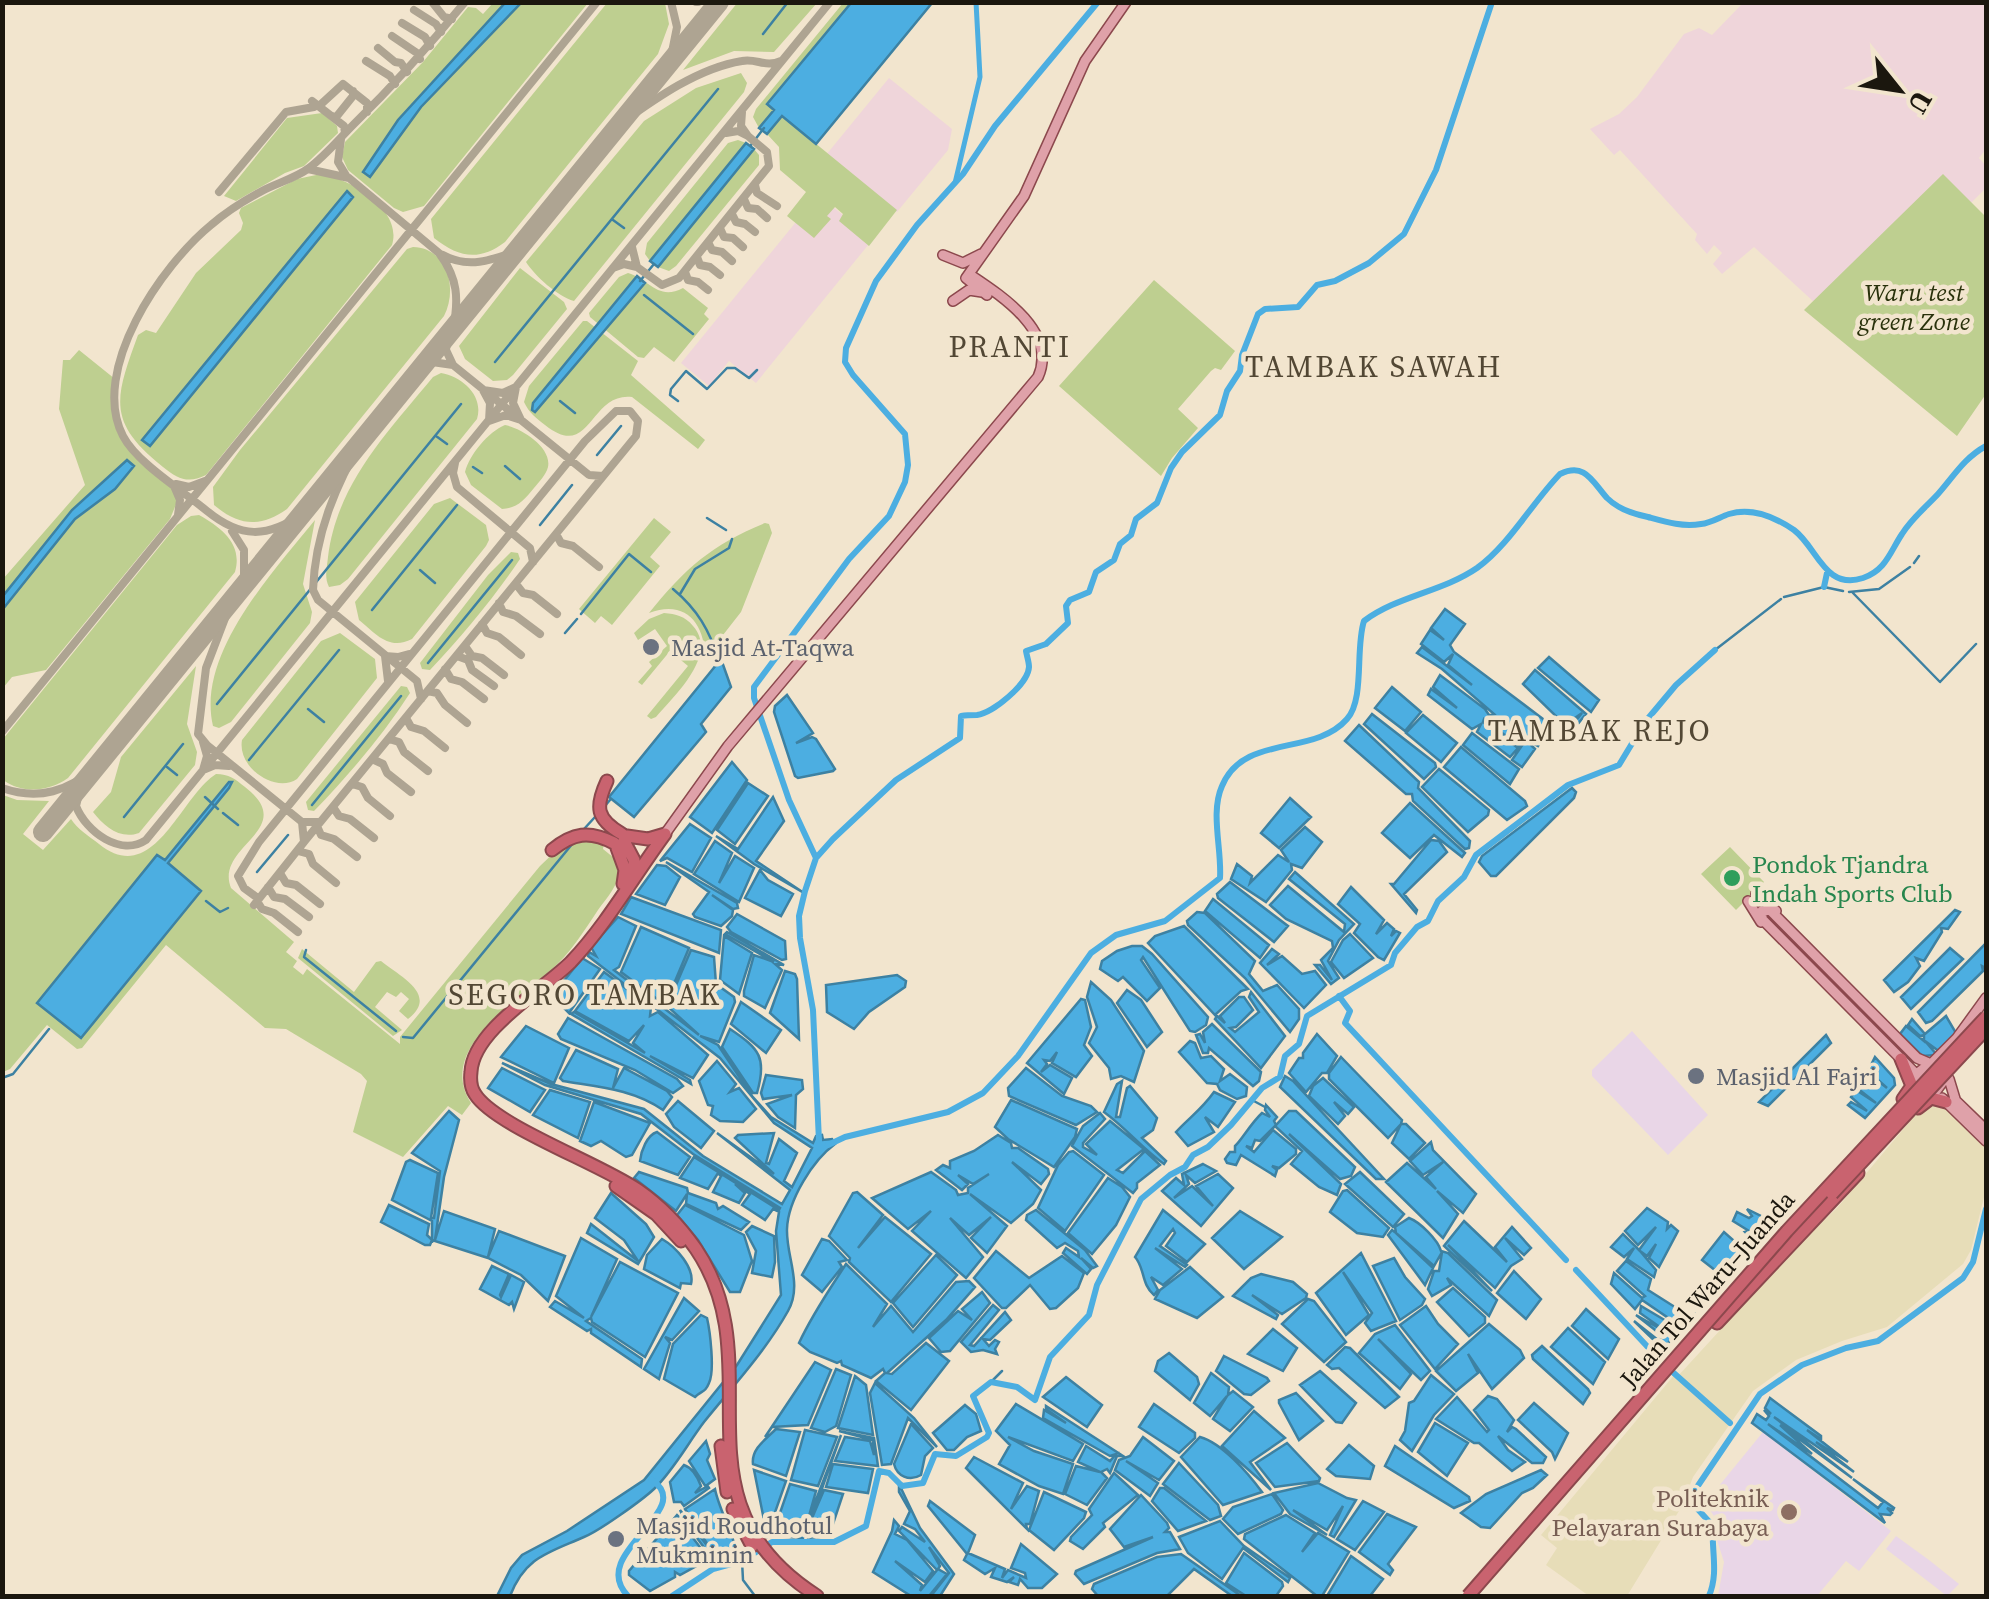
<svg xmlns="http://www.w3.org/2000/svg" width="1989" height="1599" viewBox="0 0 1989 1599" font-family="'Source Serif 4',serif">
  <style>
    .industrial { fill: #efd5da }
    .education { fill: #e9d6e7 }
    .green { fill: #becf90 }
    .sand { fill: #e7ddb8 }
    .water { fill: #4caee1; stroke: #3d81a2; stroke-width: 2.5 }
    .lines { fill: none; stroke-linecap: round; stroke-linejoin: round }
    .stream { stroke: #3d81a2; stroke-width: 2.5 }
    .canal { stroke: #4caee1; stroke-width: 5 }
    .river { stroke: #4caee1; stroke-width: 6 }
    .taxiway { stroke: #aea492; stroke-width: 8 }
    .runway { stroke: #aea492; stroke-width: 20 }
    .major-casing { stroke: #8c484d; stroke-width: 12 }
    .highway-casing { stroke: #8c484d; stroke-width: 15 }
    .major { stroke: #dfa1a9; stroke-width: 9 }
    .highway { stroke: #c9636f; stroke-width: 11 }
    .highway-bridge-casing { stroke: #8c484d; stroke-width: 15; stroke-linecap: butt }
    .highway-bridge { stroke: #c9636f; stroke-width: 11 }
    .worship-dot { fill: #6b7280; stroke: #f2e5ce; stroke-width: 4 }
    .leisure-dot { fill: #2e9e5b; stroke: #f2e5ce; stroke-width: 4 }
    .education-dot { fill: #8d6e63; stroke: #f2e5ce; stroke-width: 4 }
    .labels { text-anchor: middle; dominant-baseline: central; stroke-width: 9; stroke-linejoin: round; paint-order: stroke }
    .park-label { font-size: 25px; font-style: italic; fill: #29310b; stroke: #f2e5ce }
    .worship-label { font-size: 25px; fill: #5b616d; stroke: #f2e5ce; text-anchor: start }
    .leisure-label { font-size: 25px; fill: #27864d; stroke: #f2e5ce; text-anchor: start }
    .street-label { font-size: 25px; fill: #1b170e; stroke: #f2e5ce }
    .education-label { font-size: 25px; fill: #785e54; stroke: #f2e5ce; text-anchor: end }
    .quarter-label { font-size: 30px; letter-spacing: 2.5px; fill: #524734; stroke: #f2e5ce }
  </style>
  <rect width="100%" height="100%" fill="#f2e5ce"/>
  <!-- industrial -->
  <path class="industrial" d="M1743,3H1986V149L1979,158L1986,166V188L1967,207L1815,303L1754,247L1722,274L1713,264L1722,253L1714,245L1707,254L1695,240L1697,234L1620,150L1614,155L1590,129L1619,114L1637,97L1684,34L1699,28L1712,35Z
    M889,78L952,129L948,150L897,212L826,155Z
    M818,195L873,239L756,383L729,361L709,386L681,363Z"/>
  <!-- education -->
  <path class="education" d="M1632,1031L1708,1115L1668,1155L1592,1076V1070Z
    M1763,1432L1891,1531L1859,1571L1846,1561L1817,1596H1718L1724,1562L1717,1540L1718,1522L1705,1503Z
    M1896,1536L1929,1560L1959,1584L1947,1596L1886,1549Z"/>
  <!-- green -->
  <path class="green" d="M738,2L817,3L774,52L734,51L683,70Z
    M493,3H588L424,206L403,212L394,208L348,170L342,157L345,142L423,62L468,7L476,8L483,14Z
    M607,3H665L669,24L658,54L505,242C479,262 458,257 434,238L431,219Z
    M843,3H851L773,96L767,104L774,109L759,128L753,117L756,109Z
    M741,73L747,83L744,92L574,301C557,296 535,276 526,262L644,121L696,88Z
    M322,113L337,126L338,133L304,166L285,173L236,201L224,196L287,118Z
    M782,116L897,210L869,246L839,221L843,214L835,207L827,216L831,219L814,238L787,216L806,192L780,170L779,147L767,134Z
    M738,140L746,143L650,261L645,254L647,243L728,143Z
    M754,149L759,155V165L676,266L669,271L658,267Z
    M321,174C351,179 403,210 392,245L206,475C188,484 178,479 163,467C106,422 115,398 138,335L146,330L156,333L196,273L241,230L243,223L239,213L241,208L297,179Z
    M1943,174L1986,217V394L1957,436L1804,310Z
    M413,247C448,248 458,289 444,316L287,509C260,528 239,526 214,505L213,487L240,450L407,249Z
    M520,268L564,302L567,309L513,375L507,380L493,381L465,359L459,346Z
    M628,273C650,280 658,301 683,288L708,308L704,314L709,319L674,362L654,347L644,358L638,357L590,317L589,313L619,277Z
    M1154,280L1235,351L1221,370L1215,368L1211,371L1178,409L1198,428L1172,458L1161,476L1059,386Z
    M583,321H587L638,361L631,375L705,440L698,449L632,397C589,392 591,462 545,425C536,418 529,413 524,402L529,386Z
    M79,350L115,379C99,470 166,450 177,502L170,519L46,670L12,677L3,688V579L85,485L59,409L63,360H70Z
    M441,373C463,377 484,396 477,419L348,579L340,585L329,587C324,577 327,568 328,557C337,483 388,432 433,377Z
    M505,425C521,428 552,447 548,467C546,475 539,482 534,488C524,500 518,508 502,509L471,485L465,472C470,454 488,432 505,425Z
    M450,498L486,525L489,540L486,546L412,639C389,651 376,634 359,620L355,602L434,504Z
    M199,515C222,528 243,544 235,572L68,778C48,792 23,794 3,780V739L177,525L191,516Z
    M654,518L671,532L650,557L660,566L612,625L601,616L595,623L579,609Z
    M315,520L303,584L312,612L310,623L231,722L219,728L213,726C196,654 273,572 315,520Z
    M765,523L769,524L772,533L741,612L705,658C705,624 686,599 649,613C685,568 713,544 765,523Z
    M511,552L518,553L520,559C493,599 462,636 430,670L422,669L420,663L488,575Z
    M664,613C676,614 685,616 693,626C719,655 674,696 656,717L651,719L647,716L688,666L670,651L642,685L638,682L652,666L649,662L667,646L655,629L638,640L634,633L649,619Z
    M340,633L375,659L377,678L297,779C275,794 237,767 242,740L321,641Z
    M196,666L187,724L197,752L195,765L139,833C120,840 104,826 93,812L111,792L121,757Z
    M401,686L407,687L410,693C383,735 349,775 314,811L308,810L306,802Z
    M216,774C229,774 235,779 245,787C300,830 214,845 231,888L294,942L286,952L297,961L293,967L303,975L307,969L400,1044V1037L540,866L561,846L586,837L604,843L603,849L619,862C621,883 610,894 598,910C584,931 570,954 550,971C516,1000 436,1050 471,1103L462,1115L448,1106L403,1157L353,1132L367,1081L361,1074L286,1029L265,1028L166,945L82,1048L77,1049L47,1025L10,1069L3,1072V795L17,800L49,801L23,834L43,850L71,819C77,829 89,836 99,844C154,888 179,798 216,774Z
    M1730,847L1764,882L1736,910L1701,874Z
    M302,949L354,992L376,962L381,961C401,977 439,995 408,1019L399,1011L409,999L401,992L396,997L387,992L375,1007L402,1030L393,1036L298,958Z"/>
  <!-- sand -->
  <path class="sand" d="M1936,1098L1986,1141V1189L1971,1250L1963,1264L1887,1327L1842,1341L1796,1360L1753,1391L1693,1477L1682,1506L1627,1596H1589L1546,1565L1557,1548L1541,1535L1675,1374L1678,1376L1800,1243L1837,1208L1916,1114Z"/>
  <!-- water -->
  <path class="water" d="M505,3H521L421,107L370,177L363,172L398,120Z
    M851,3H932L816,144L782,116L767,134L759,128L774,110L767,104Z
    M746,143L754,149L658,267L650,261Z
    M347,191L353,197L150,446L142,440Z
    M637,276L645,283L535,412L532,410L533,403Z
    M127,460L134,466L115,489L75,519L3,609V596L72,510Z
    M1445,609L1465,624L1450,645L1454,652L1551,725L1538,746L1525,739L1535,749L1522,767L1512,760L1523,744L1519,746L1484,719L1483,722L1518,748L1510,757L1477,732L1481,724L1472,729L1428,695L1431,689L1457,708L1433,687L1440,675L1485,709L1489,715L1494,714L1442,669L1417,653L1422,647L1472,685L1448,665L1453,654L1444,662L1421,644L1430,630L1444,640L1431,628Z
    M1549,657L1599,700L1591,712L1538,668Z
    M721,659L731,687L701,724L706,732L634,817L609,797Z
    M1535,670L1586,714L1572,731L1569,729L1582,713L1565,725L1523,684Z
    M1392,687L1421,712L1405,731L1375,708Z
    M787,695L813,733L796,743L812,737L816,739L835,769L833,771L798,778L795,776L774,712L775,706Z
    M1372,714L1435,763L1436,767L1424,779L1364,724Z
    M1423,715L1457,743L1441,762L1406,733Z
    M1359,725L1419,782L1418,788L1470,841L1469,848L1465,849L1413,801L1412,794H1406L1345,741Z
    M1472,733L1519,769L1510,784L1463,745Z
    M1461,747L1525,801L1527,806L1507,820L1444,767Z
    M732,762L747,780L712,833L690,817Z
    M1439,769L1489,810L1488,815L1468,832L1422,787Z
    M229,782H232L229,788L168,863L201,891L81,1038L37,1003L157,855L165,860Z
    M748,783L768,796L735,844L717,830Z
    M1572,788L1576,792L1574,798L1496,876H1491L1479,862L1482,856Z
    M773,797L784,821L756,861L804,893L754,864L716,836L738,849Z
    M1290,798L1311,817L1279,848L1261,833Z
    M1410,803L1465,853L1462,857L1434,835L1410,858L1382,833Z
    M690,824L711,838L692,872L667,858L660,861Z
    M1305,827L1322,842L1302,868L1291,864L1292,870L1266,902L1231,879L1237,864L1252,876L1250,883L1278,855L1289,862L1281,850Z
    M1431,840L1439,841L1447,852L1404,894L1417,910L1416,913L1391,884H1394Z
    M715,841L732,853L719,883L735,856L754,868L739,902L694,874Z
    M666,862L737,903L738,908L733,909L712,895L733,910L732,916L721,926L695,917L693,914L709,892Z
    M657,865L666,866L680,877L665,905L636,894Z
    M760,870L768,880L793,894L781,916L745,898Z
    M1295,872L1354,924L1339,940L1328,961L1339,978L1331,984L1315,965H1320L1332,980L1321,960L1333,948L1332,941L1286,919L1270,905L1288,886L1344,932L1345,924L1289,879Z
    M1230,882L1288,926L1274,942L1218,898L1217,894Z
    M1351,887L1384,920L1376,934L1387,923L1394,929L1391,936L1396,931L1400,933L1384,960L1378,957L1354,933L1360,924L1338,904Z
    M631,897L721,930L719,953L621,914Z
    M1213,899L1269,945L1260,958L1205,911Z
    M1955,910L1960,912L1948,929L1941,928L1942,932L1924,961L1916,958L1920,966L1908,982L1894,992L1884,980Z
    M1197,912L1205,913L1255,961L1249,974L1263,991L1277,985L1299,1009V1019L1290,1032L1245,978L1188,925L1187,921Z
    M737,914L785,941L786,959L782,960L731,932L727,927Z
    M618,917L636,926L619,967L614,970L699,1035L667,1006L691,950L714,957L716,984L734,997L735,1002L719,1042L700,1036L718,1045L752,1096L771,1117L813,1143L816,1136L822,1135L823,1140L832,1139L835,1144C813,1160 788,1200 787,1229C786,1257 803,1284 788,1311C765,1352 733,1386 704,1422C688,1443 673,1471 654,1489C641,1501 599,1531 584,1537C548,1553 525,1557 510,1596H497L511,1568L522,1555L567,1531L644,1480L737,1365L781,1295L776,1231L779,1212L773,1209L765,1220L742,1205L750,1194L735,1184L745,1193L739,1203L713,1192L721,1176L718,1173L708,1189L680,1178L694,1157L779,1210L780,1208L693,1154L641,1114L545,1085L502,1063L551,1084L644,1109L703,1156L782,1204L790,1190L717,1133L774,1174L735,1138L738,1135L774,1133L766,1163L769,1164L779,1139L797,1153L784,1181L792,1187L812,1148L774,1123L720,1058L588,956L589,952L596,956L591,947Z
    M1184,926L1248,989L1241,991L1215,1015L1148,943L1155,936Z
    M641,927L689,948L665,1005L621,972Z
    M727,932L784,965L775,964L782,970L765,1008L744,996V991L754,955L774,962L725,934Z
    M1350,934L1373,958L1344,978L1331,962L1343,940Z
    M724,936L752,953L739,994L720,980Z
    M1986,943V968L1982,966L1983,971L1932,1021L1926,1023L1918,1012Z
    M1132,946H1142L1152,954L1208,1017L1206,1025L1195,1032L1190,1031L1143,957L1141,960L1160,988L1147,1001L1123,977L1118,981L1100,969L1102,961L1117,951Z
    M1950,948L1963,959L1911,1009L1901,997Z
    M1272,949L1279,954L1267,965L1282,956L1302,974L1315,971L1326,985L1304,1008L1260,963Z
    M582,958L600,969L569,1013L552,996Z
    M785,971L795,974L797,979L799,1039L770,1013Z
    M604,972L651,1007L650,1016L658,1012L708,1055L693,1078L650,1056L690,1080L691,1084L571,1014L574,1012L645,1053L633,1043L644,1025L629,1041L575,1011Z
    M897,975L906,981L905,987L869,1012L854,1029L827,1012L826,985Z
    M1091,982L1111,1000L1144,1051L1134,1082L1121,1076L1111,1079L1109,1068L1089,1043L1097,1027L1087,997Z
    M1127,990L1141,1000L1162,1032L1147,1047L1117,1003Z
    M1251,992L1285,1036L1261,1068L1215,1019L1217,1016L1225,1023L1220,1016L1239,997H1244L1253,1010L1236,1027L1230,1028L1235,1032L1259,1012L1249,997Z
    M1081,999L1085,1000L1091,1027L1084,1045L1092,1056L1076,1077L1052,1063L1057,1052L1050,1061L1044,1060L1047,1064L1041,1072L1050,1065L1072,1078L1064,1094L1027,1063Z
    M741,1002L781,1030L766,1053L731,1024Z
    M1946,1016L1956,1033L1940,1052L1925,1041L1937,1055L1922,1056L1900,1034L1906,1026L1924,1041V1035L1920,1036L1908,1025L1912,1019L1925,1034Z
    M568,1018L677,1079L683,1086L673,1093L635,1070L561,1039L558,1034Z
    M1212,1024L1261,1072L1259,1081L1253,1086L1209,1048L1208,1053H1203L1196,1035L1200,1034L1205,1043L1203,1032Z
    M526,1026L569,1048L554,1083L501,1057Z
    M730,1029C760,1049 767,1058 757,1093H753L722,1047Z
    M1317,1034L1337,1056L1327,1073H1322L1306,1092L1289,1073L1299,1058H1303V1053Z
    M1826,1035L1831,1043L1768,1106L1759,1102Z
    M1190,1041L1195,1043L1201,1058L1211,1056L1224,1069L1220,1081L1230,1074L1247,1087L1246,1096L1237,1099L1220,1090L1217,1084L1207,1083L1179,1052Z
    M576,1050L618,1069L613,1088L624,1068L667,1091L672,1097L663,1110C633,1089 598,1087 563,1081L560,1078Z
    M1341,1057L1402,1120L1401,1124H1406L1425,1143L1409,1159L1392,1143L1401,1124L1388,1138L1329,1079V1073Z
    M1875,1057L1894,1078L1895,1085L1865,1118L1848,1105L1851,1102L1867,1111L1851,1097L1856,1090L1876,1103L1857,1088L1868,1073L1887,1088L1868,1071Z
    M717,1061L736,1084L730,1092L739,1088L756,1109L743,1122L720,1121L711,1115L713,1106L708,1105L699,1081Z
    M502,1068L545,1090L530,1112L488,1088Z
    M1026,1068L1062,1096L1091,1106L1097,1112L1076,1125L1009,1096L1008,1088Z
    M766,1075L802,1080L803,1089L796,1095L795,1128L778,1117L767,1104L792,1095L763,1099L761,1093Z
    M1285,1076L1293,1081L1384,1179H1376L1280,1087Z
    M1323,1078L1354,1107L1348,1114L1334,1102L1345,1116L1338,1124L1309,1096L1313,1086Z
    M1122,1081L1116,1117H1120L1127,1088L1130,1086L1157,1118L1153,1130L1142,1138L1166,1161L1164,1164C1143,1149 1127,1129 1104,1112L1117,1084Z
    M550,1090L590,1102L578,1138L533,1115Z
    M1214,1092L1235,1102L1218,1127L1205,1117L1214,1132L1188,1146L1176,1132C1191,1116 1202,1109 1214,1092Z
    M1011,1100L1077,1129L1075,1137L1054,1167L1008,1139L995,1127Z
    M678,1101L714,1131L701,1148L674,1127L666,1114Z
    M594,1102L650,1123L632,1155L626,1157L601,1141L591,1146L580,1141Z
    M1266,1105L1277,1117L1274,1121L1276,1125L1289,1111H1296L1355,1167L1351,1176L1340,1179L1289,1134L1341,1184L1337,1195L1319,1187L1291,1164L1302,1151L1275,1126L1260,1141L1255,1140L1252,1148L1246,1146L1254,1152L1273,1130L1296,1149V1154L1279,1168L1272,1166L1277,1170L1275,1176L1241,1155L1236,1165L1227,1163L1225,1159L1230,1152H1235V1146C1241,1141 1251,1123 1262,1113L1270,1117L1265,1110Z
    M449,1111L459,1120L444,1177L435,1240L444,1211L495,1229L488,1257L499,1231L565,1256L548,1301L521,1275L488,1258L432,1240L430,1245H425L381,1222L389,1205L429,1224L427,1235L432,1240V1221L392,1200L406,1162L410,1160L438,1173L431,1218H434L440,1171L412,1153Z
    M1100,1113L1105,1119L1083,1143V1147L1097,1155L1086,1144L1110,1121L1144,1149L1117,1170L1123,1173L1145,1151L1160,1165L1137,1183V1188L1133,1193L1072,1146L1083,1126Z
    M657,1132L690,1157L678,1175L640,1161C641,1151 647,1135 657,1132Z
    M998,1135L1011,1143L1012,1148H1018L1048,1169L1049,1174L1041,1184L1012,1162L1041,1190L1033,1204L1011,1223L970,1194L1007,1226L987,1253L971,1238L991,1217L969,1235L950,1218L983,1257L966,1278L912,1231L931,1211L908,1229L872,1198L931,1172L956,1190L958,1195L968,1193V1188L989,1174L973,1184L958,1175L968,1184L962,1190L936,1170L943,1165L950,1168V1161L974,1151Z
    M1431,1142L1433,1150L1476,1194L1463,1213L1437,1191L1458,1214L1443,1238L1386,1182L1407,1163L1436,1189L1426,1177L1443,1162L1423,1175L1410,1161Z
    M1073,1151L1104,1175L1065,1231L1038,1208L1058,1165L1069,1152Z
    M1203,1164L1216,1171L1195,1183L1186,1175L1189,1184L1174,1198L1192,1186L1213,1206L1196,1186L1218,1174L1233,1188L1201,1226L1162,1191L1176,1178L1184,1185L1182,1174Z
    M639,1172L687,1188L688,1193L716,1203L718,1209L723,1206L749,1222L741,1230L686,1204L687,1194L676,1211L634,1178Z
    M1360,1172L1404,1214L1393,1227L1345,1184Z
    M1108,1178L1122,1187L1130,1197L1116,1225L1092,1254L1068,1233Z
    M1347,1190L1389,1228L1383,1237L1357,1233L1330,1212L1343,1191Z
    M857,1192L883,1215L858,1248L885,1217L931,1254L891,1302L849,1262L850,1258L829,1236L853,1193Z
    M611,1193L646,1224L654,1237L638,1264L587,1233L591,1224L638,1261L624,1240L595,1218Z
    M685,1205L744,1235L752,1261L740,1292H730L698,1240L677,1215Z
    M1647,1208L1668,1222L1667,1229L1671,1225L1678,1231L1659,1267L1649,1258L1656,1244L1647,1256L1640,1251L1656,1270L1654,1277L1627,1259L1634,1248L1624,1257L1611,1247L1623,1234L1639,1250L1656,1227L1638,1245L1625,1231Z
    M1747,1209L1763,1217L1762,1225L1767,1220L1769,1222L1725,1278L1702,1260L1724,1232L1741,1247V1253L1761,1226L1754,1233L1749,1232L1753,1234L1750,1237L1745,1232L1749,1231L1733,1221L1737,1212L1749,1218L1752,1216Z
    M1036,1210L1085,1250L1097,1266L1093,1268L1081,1258L1091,1269L1087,1274L1063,1253L1066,1248L1079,1257L1078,1251L1065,1243L1057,1248L1026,1220L1027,1215Z
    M1163,1210L1205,1244L1187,1262L1166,1246L1175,1233L1173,1229L1160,1246L1187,1265L1185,1267L1155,1248L1182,1269L1163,1285L1151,1277L1158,1290L1154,1295C1141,1284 1145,1268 1135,1257Z
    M1240,1211L1282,1237L1244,1269L1212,1238Z
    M1409,1218C1420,1222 1438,1240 1441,1251L1448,1253L1497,1300L1489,1316L1447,1278L1451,1285L1432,1296L1428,1289L1434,1271H1439L1442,1252L1434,1266L1396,1233L1433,1268L1425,1285L1388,1235L1392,1230L1396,1233L1395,1227Z
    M1464,1221L1507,1262L1495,1247L1512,1227L1531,1248L1524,1255L1505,1238L1522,1259L1511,1266L1495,1288L1448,1245L1492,1291L1444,1246Z
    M752,1226L774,1236L775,1262L772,1277L752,1273L756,1251L746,1232Z
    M581,1238L617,1259L591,1317L620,1262L678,1293L645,1357L592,1322L591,1318L586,1321L642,1359L641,1367L591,1333V1329L587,1331L550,1307L555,1301L584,1318L556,1296Z
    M662,1239C676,1247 695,1268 691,1284L681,1283L680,1288L644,1269L647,1255Z
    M822,1239L829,1241L847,1260L839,1262L842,1267L822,1292L802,1275Z
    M996,1251L1029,1278L1062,1256L1084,1273L1078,1288L1056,1308L1050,1309L1030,1285L1006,1308H1002L974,1278Z
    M1361,1253L1396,1321L1371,1331L1365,1323L1372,1313L1343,1272L1369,1315L1346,1335L1316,1293Z
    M936,1255L957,1275L913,1327L893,1303Z
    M1394,1258L1405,1277L1425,1299L1422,1305L1400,1320L1373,1266Z
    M1626,1261L1651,1279L1648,1290L1689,1316L1692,1315L1663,1349L1634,1321L1658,1340L1664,1337L1636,1315L1671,1335L1640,1313L1641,1306L1678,1328L1680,1326L1642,1300L1635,1309L1611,1284L1614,1273L1642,1298L1645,1296L1617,1271Z
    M846,1264L887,1304L873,1327L891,1306L913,1332L956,1282L969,1281L975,1287L946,1320L887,1373L892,1374L926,1343L949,1361L911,1410L876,1381L885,1373L883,1369L871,1378L842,1365L841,1361L837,1363L810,1352L799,1343C813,1313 828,1292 846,1264Z
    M492,1266L509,1274L500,1295L501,1297L511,1275L524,1282L514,1309L512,1302L509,1305L480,1289Z
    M1190,1267L1223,1297L1197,1318L1155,1299L1160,1290Z
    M1514,1271L1541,1299L1526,1319L1497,1293Z
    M1261,1274L1293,1282L1307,1294L1306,1298L1282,1314L1252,1295L1278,1315L1276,1319L1233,1296L1251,1278Z
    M1453,1288L1485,1317V1323L1469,1336L1437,1302Z
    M982,1292L990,1303L950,1351L941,1352L929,1338L958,1311L972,1320L962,1309Z
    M684,1298L699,1311L672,1340L665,1337L670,1343L659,1379L644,1369Z
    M1308,1299L1314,1301L1346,1342L1324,1362L1282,1324Z
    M993,1305L999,1310L970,1345L974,1346L1005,1312L1011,1320L990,1340L983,1339L989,1346L995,1340L999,1342L995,1349L997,1354L983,1350L971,1352L961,1342Z
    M1426,1306L1438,1324L1458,1344L1435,1369L1400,1325Z
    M1586,1309L1619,1339L1608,1359L1572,1326Z
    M701,1315L707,1318C710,1331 715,1371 709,1383C705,1393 702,1390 695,1397L664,1379L673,1344Z
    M1489,1324L1520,1350L1524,1358L1492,1389L1468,1354L1478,1373L1456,1391L1436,1371Z
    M1395,1325L1430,1371L1421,1380L1378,1339L1411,1374L1400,1389L1359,1353L1375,1334Z
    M1568,1328L1605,1362L1593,1384L1551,1347Z
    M1273,1329L1297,1348L1283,1371L1248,1354Z
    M1542,1346L1588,1389L1590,1393L1583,1404L1533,1359L1532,1355Z
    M1345,1347L1350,1348L1399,1397L1385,1408L1339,1368L1332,1369L1327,1365Z
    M1169,1353L1197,1377L1199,1384L1190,1400L1155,1371L1158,1361Z
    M1224,1356L1267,1378L1269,1381L1251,1395L1244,1394L1216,1371Z
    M815,1362L831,1370L808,1425L772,1427L765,1437Z
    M836,1369L851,1375L836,1426L825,1432L811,1428Z
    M1320,1371L1356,1403L1342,1423L1336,1422L1300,1385Z
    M1211,1373L1229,1387L1228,1395L1233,1391L1253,1407L1230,1431L1213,1419L1227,1396L1210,1416L1194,1403Z
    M1431,1375L1454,1394L1434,1415L1412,1451L1400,1440L1405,1431L1409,1403L1414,1401Z
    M855,1376L866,1385L873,1435L838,1428Z
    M1066,1377L1102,1405L1087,1427L1043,1397Z
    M875,1383L914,1418L937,1447L908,1418L891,1464L882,1465L870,1393Z
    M1296,1393L1323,1421L1299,1440L1279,1403V1400Z
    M1488,1396L1497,1399L1514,1420L1507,1432L1512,1427L1516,1429L1546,1457L1543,1463H1532L1498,1436L1508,1450L1525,1462L1512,1471L1479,1443H1474L1436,1419L1457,1397L1487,1432L1489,1430L1474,1410Z
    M1770,1398L1821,1436V1439L1807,1430L1848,1462L1816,1442L1854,1472L1774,1417L1852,1478L1780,1425L1812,1454L1768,1424L1878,1508L1883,1502L1853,1479L1894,1508L1893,1510L1887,1508L1892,1513L1890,1515L1880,1514L1885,1523L1752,1423L1757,1414L1766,1420L1769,1416L1764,1410L1771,1414L1765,1408Z
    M1534,1403L1568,1433L1555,1459L1552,1452L1518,1420Z
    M1016,1404L1083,1444L1073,1461L1008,1437L1034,1451L1073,1464L1063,1494L1039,1486L999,1464L1010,1445L996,1431Z
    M1154,1404L1195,1433V1438L1179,1453L1139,1427Z
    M965,1405L976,1414L981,1431L967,1437L954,1450H947L933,1433Z
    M1046,1406L1123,1456H1117L1110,1473L1107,1469L1101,1472L1107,1478L1087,1505L1065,1494L1076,1466L1100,1472L1078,1462L1086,1446L1110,1461L1116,1454L1110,1456L1043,1418L1044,1410L1066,1423L1046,1409Z
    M1254,1411L1285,1438L1250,1462L1271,1490L1222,1446Z
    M1435,1423L1468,1443L1447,1476L1418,1452Z
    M911,1424L933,1448L925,1456L921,1475C909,1482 897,1476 894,1464Z
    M776,1429L800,1432L786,1476L753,1464C751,1449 766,1439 776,1429Z
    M805,1430L837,1437L818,1486L791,1480Z
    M839,1431L874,1438L878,1466L835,1461L845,1437L870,1441L874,1455L873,1440Z
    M841,1435L809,1525L824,1490L843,1494L829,1536L808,1538L806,1534L803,1538L772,1536L790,1484L816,1491L807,1523Z
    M1143,1437L1174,1461L1159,1480L1126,1461L1158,1483L1150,1496L1115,1470L1119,1460L1130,1456Z
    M1200,1437C1222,1443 1248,1473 1262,1492L1223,1505L1181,1457Z
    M706,1441L710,1454L707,1460L715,1479L707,1485L709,1488L684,1506L681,1502H674L670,1482L684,1465C693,1468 698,1478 701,1486L695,1493L706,1487L689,1461Z
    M1287,1443L1320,1478L1319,1481L1275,1487L1256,1463Z
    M1349,1445L1374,1466L1370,1479L1336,1476L1327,1469Z
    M1395,1446L1469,1497L1470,1501L1454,1508L1385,1466Z
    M974,1457L1023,1483L1011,1509L1027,1486L1039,1491L1030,1524H1026L1027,1529L966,1468Z
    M1179,1463L1218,1505L1221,1516L1210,1520L1163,1484Z
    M833,1464L873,1469L868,1493L826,1487Z
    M754,1470L786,1481L766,1538L765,1528L768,1527L765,1525Z
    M1541,1470L1547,1475L1533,1488L1522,1493L1490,1528L1481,1527L1461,1513L1486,1494Z
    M1114,1473L1138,1495L1103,1523L1105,1527L1083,1549L1070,1541L1071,1537L1092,1515L1089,1509Z
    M1318,1483L1347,1498L1356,1500L1334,1537L1330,1535L1343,1506L1327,1530L1293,1510L1327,1535L1290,1514L1274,1493Z
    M899,1484L920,1528L954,1574L940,1596H931L949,1573L929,1547L940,1566L938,1569L947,1574L929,1596H911L873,1572L892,1531L894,1520L899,1526L895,1534L907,1540L933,1571L925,1582L895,1561L922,1585L920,1591L937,1570L899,1531L902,1527L925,1542L915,1529L904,1524L910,1511L899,1492Z
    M1160,1488H1164L1206,1521L1178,1531L1152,1501Z
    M715,1489C718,1507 737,1543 736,1552L712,1558L694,1534L693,1538L709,1559L680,1575L675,1572V1577L650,1591L629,1575V1571L677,1515L687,1525L680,1510L715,1556L685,1509Z
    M1044,1492L1086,1512L1084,1518L1054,1550L1029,1530Z
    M1272,1494L1283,1510L1281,1514L1238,1534L1223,1519L1233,1507Z
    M1141,1495L1167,1523L1169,1528L1165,1532H1170L1180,1549L1157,1553L1084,1584L1075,1574L1076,1571L1153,1537L1124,1547L1110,1529Z
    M930,1501L975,1535L968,1553L1005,1569L1002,1578L1008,1570L1026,1578L1025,1573L1011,1568L1021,1544L1057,1574L1042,1588H1028L1020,1579L1018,1585L1009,1582L1014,1577L1007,1582L991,1577L995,1568L985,1574L964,1560L967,1554L928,1506Z
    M1363,1501L1384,1512L1355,1550L1337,1539Z
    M1387,1514L1416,1527L1388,1564L1393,1570L1390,1575L1359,1552Z
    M1286,1515L1315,1533L1302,1552L1318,1533L1349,1552L1322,1596H1317L1244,1539L1245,1534Z
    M1220,1521L1244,1546L1290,1578L1288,1582L1243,1548L1222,1579L1188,1553L1179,1537Z
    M1244,1553L1282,1582L1283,1586L1276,1596H1246L1226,1583Z
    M1181,1554L1241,1596H1232L1194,1569L1167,1596H1098L1092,1589L1094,1584L1157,1557Z
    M1351,1556L1383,1579L1370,1596H1327Z"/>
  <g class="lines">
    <!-- stream -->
    <path class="stream" d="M763,34L788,2
      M751,145L764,128
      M613,220L624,228
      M640,281L654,264
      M644,295L693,334
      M495,362L718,89
      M560,401L575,413
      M678,401L670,395L671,389L686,371L707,389L727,368H735L749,378L757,370
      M436,436L447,444
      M597,455L621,426
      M505,466L520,479
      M473,467L482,473
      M707,518L726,530
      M540,525L572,485
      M1914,563L1919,556
      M420,570L435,583
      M673,589C698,610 709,630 719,660
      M1849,592L1879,589L1910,567
      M1853,593L1940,682L1976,644
      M680,594L695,569L729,548L732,539
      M1784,597L1824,587L1843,591
      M372,610L457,505
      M581,614L629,554L651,572
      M565,633L577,619
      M1715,650L1781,599
      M428,663L512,560
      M217,704L461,404
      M308,709L324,722
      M249,760L339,650
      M167,767L177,775
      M205,797L218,809
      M312,805L401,696
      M604,807L610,800
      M223,813L238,825
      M124,817L183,744
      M584,829L595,817
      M257,872L288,835
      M206,901L220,912L228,908
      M306,950L304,957L396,1031
      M403,1037L413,1038L573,843
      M2,1078L13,1074L49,1029
      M1252,1100L1265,1107
      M991,1382L1002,1371
      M742,1561L743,1580L755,1596"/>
    <!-- canal -->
    <path class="canal" d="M955,183L980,77L976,2"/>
    <!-- river -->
    <path class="river" d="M1824,587L1827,573
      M816,858L789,800L754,698V687L849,559L889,516L905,482L908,465L905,434L853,375L845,362L846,348L876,281L917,225L963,174L995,126L1098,2
      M1339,996L1350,1011L1345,1023L1566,1260
      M819,1141L813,1010L800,938L799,916L805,891L816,858L833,839L896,780L960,738L961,716C967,715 972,715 977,715C993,713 1028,684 1029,667C1029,662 1027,657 1026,651L1046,644L1068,623L1066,606L1070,600L1089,592L1096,572L1114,560L1120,544L1131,535L1136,519L1157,503L1171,468L1182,452L1220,415L1227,391L1240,371L1242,355L1258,314L1265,309L1298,307L1317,285L1335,281L1369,263L1404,234L1436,170L1492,2
      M828,1145L845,1137L948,1112L983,1093L1018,1056L1091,953L1116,935L1165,921L1220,878C1222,849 1210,813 1222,786C1244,733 1314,757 1347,719C1365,699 1355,648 1364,621C1397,596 1442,592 1477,568C1509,545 1532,503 1560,474C1585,462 1592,481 1607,498C1618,509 1633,514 1648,517C1666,522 1682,527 1701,524C1711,523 1720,517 1729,514C1752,507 1775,517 1794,530C1817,547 1825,591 1863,578C1886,570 1890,552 1902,534C1912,518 1926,507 1938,494C1954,476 1964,458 1986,446
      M1576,1270L1658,1358
      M1667,1367L1730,1423
      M628,1596C586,1553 698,1511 652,1480
      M672,1596L713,1569L742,1561L772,1542H834L866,1526L879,1471L889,1473L902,1486L923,1483L935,1454L956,1456L987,1437L989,1433L973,1396L991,1382L1017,1387L1035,1400L1050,1357L1089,1315L1097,1285L1141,1199L1170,1175L1185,1167L1193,1155L1208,1147L1231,1125L1262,1088L1280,1077L1285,1056L1299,1044L1307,1016L1391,965L1395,953L1417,927L1428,921L1438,901L1464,877L1476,855L1568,785L1619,765L1645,722L1676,685L1715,650
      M1709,1596C1719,1572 1711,1551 1713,1526L1694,1505L1693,1493L1760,1394L1802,1365L1846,1348L1878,1341L1963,1278L1973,1262L1986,1209"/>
    <!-- taxiway -->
    <path class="taxiway" d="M432,2L444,17L452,19
      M696,2H698
      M414,10L436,24L441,32
      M402,23L425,37L430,46
      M392,36L417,53L420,59
      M378,48L395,62L401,63L407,72
      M366,61L390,76L395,84
      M670,62L677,27L671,2
      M312,101L344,126L345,133
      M319,106L343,84L367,103V112
      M333,117L337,116L353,96V91
      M620,124C655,99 698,68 742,61C757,58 765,68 781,61
      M726,133L738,131L748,136L741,126L742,112
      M341,139L338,162L347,177
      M308,169L349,178L439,253C458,278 459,299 453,329
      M755,185L757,193L777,206
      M219,192L286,112L314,107
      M744,199L748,208L757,209L767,218
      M732,214L736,222L745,224L755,232
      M720,228L724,237L733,238L743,247
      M708,242L712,250L722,252L732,261
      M443,255C468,269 492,260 517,251
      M697,257L700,265L710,267L720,275
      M637,267L662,285L679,278L769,166L767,152L748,136
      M613,268L624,264L637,267L632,247
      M685,272L688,280L698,282L708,290
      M448,335L446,350L453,365L589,475L603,476
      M418,372L432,362L453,365
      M516,387L513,403L521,420L506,415L489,421L490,403L483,390L503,393Z
      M363,439C335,486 315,535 313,590L318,600L417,681L421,699
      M455,463L453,473L457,487L530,548L533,562
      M176,484L189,487L205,481
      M174,486L180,500L178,515
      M303,513C267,539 240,538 207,511C183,491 137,463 123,436C89,370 162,265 211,225C226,212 245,200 262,191C277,183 296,178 309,168C325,156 339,139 353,125C393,86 429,46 465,2
      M232,531L244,550V586
      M556,534L561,543L573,546L599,567
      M516,584L523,593L533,595L557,614
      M232,600L206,668L198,734L207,745L302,822H320
      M499,603L503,612L516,616L540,634
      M482,624L487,633L499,637L521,655
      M465,646L472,656L482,658L504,675
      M457,656L468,660L472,670L494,686
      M445,669L451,679L462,682L484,699
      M388,681L385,656L398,657L409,654
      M428,691L437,693L445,705L467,723
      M406,718L411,727L424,731L445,748
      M2,732L597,2
      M389,739L399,742L404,752L428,771
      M203,742L207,756L203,770L215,765L229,766
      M372,759L383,764L387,773L411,792
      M352,784L362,787L368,798L390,816
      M81,785L76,806C86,832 121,857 146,840L830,2
      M2,788C39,801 69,791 97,766
      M333,807L339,816L350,819L374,838
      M317,826L321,835L334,839L357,857
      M298,851L309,854L313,864L336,883
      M280,873L286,883L296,885L320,904
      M268,887L274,897L285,899L309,917
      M259,899L244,888L238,876L259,842L585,441L616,411H630L638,421L636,436L304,842
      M257,901L262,909L274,913L298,932
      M254,905L304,842L302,822"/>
    <!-- runway -->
    <path class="runway" d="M43,832L719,2"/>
    <!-- major casing -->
    <g class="major-casing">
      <path id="major" d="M943,255L963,263L981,254
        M987,295L966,278L1024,196L1085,61L1126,2
        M953,301L969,290L982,292
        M665,834L728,746L1038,377C1058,332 1002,296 969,274
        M1756,894L1776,911
        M1748,901L1761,922
        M1930,1065L1957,1038L1986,998
        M1918,1076L1762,919V911L1770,910L1917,1058L1940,1068L1944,1080L1936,1091L1925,1090L1918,1083L1919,1072L1928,1065
        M1949,1079L1956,1102
        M1942,1098L1986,1141
        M1954,1099L1986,1130"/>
    </g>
    <!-- highway casing -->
    <g class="highway-casing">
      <path id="highway" d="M607,781C595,807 596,819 622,834
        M665,834C634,876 607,924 571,962C543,990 473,1030 471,1072C470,1080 471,1088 475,1094C495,1126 601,1164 638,1190C661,1206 680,1226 696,1249C776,1367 665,1499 817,1596
        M627,836L648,839L665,834
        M624,841L634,860L635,877
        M617,848L625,870L623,884
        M552,850C573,833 589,830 614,843
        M1901,1059L1912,1086L1903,1099
        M1918,1108L1931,1098L1946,1102
        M616,1186L656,1214L681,1241
        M1717,1323L1858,1173
        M721,1446L727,1492
        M733,1509L752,1546"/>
    </g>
    <!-- major -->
    <use href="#major" class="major"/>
    <!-- highway -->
    <use href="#highway" class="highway"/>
    <!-- highway-bridge casing -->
    <g class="highway-bridge-casing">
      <path id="highway-bridge" d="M1832,1194L1986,1029
        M1468,1596L1787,1231L1986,1017"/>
    </g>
    <!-- highway-bridge -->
    <use href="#highway-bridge" class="highway-bridge"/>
  </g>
  <!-- markers -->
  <g class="worship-dot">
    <circle cx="651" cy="647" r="10"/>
    <circle cx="1696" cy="1076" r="10"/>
    <circle cx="616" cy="1539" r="10"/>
  </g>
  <circle class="leisure-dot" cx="1732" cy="878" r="10"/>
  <circle class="education-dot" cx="1789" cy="1512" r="10"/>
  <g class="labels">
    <!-- park labels -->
    <g class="park-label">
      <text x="1914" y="292">Waru test<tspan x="1914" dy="29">green Zone</tspan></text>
    </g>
    <!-- worship labels -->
    <g class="worship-label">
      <text x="671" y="647">Masjid At-Taqwa</text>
      <text x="1716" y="1076">Masjid Al Fajri</text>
      <text x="636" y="1525">Masjid Roudhotul<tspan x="636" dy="29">Mukminin</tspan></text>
    </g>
    <!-- leisure labels -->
    <g class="leisure-label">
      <text x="1752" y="864">Pondok Tjandra<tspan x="1752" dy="29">Indah Sports Club</tspan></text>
    </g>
    <!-- street labels -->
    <g class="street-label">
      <text transform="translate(1707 1289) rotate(-49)">Jalan Tol Waru–Juanda</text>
    </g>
    <!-- education labels -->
    <g class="education-label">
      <text x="1769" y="1498">Politeknik<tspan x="1769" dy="29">Pelayaran Surabaya</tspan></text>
    </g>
    <!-- quarter labels -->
    <g class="quarter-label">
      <text x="1010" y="346">PRANTI</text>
      <text x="1374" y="366">TAMBAK SAWAH</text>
      <text x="1600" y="730">TAMBAK REJO</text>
      <text x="585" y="994">SEGORO TAMBAK</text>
    </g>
  </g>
  <!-- border -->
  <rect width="1989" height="1599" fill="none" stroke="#1b170e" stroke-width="10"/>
  <!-- north arrow -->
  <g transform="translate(1899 90) rotate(120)" stroke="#f2e5ce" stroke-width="8" paint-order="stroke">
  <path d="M0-8L18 38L0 25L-18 38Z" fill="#1b170e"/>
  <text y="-15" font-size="28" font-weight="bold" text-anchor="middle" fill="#1b170e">U</text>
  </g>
</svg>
